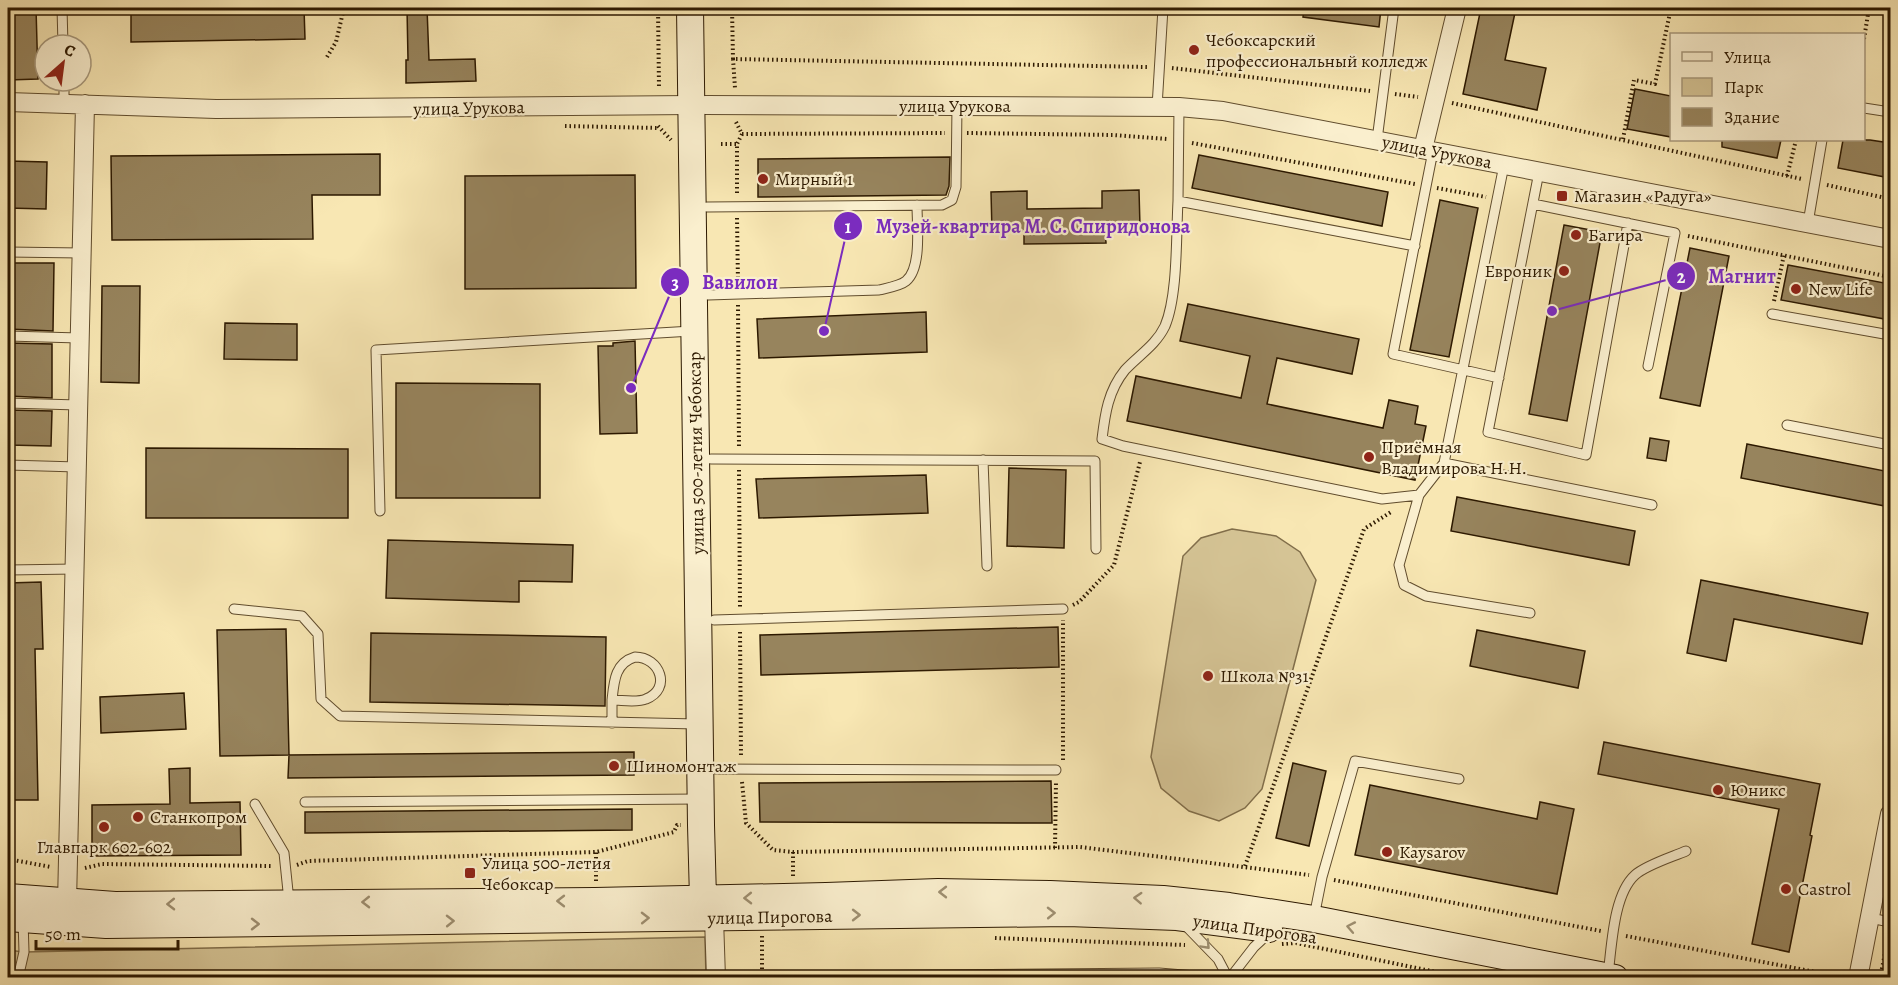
<svg xmlns="http://www.w3.org/2000/svg" width="1898" height="985" viewBox="0 0 1898 985" font-family="Alegreya,serif">
  <style>
    .green { fill: #d5c495; stroke: #816e4a; stroke-width: 1.5 }
    .building { fill: #97845d; stroke: #2d1900; stroke-width: 1.5 }
    .lines { fill: none; stroke-linecap: round; stroke-linejoin: round }
    .lane-casing { stroke: #604c2d; stroke-width: 11 }
    .street-casing { stroke: #604c2d; stroke-width: 20 }
    .secondary-casing { stroke: #2d1900; stroke-width: 28 }
    .path { stroke: #2d1900; stroke-width: 4; stroke-dasharray: 1.5 3; stroke-linecap: butt }
    .lane { stroke: #faefce; stroke-width: 9 }
    .street { stroke: #faefce; stroke-width: 18 }
    .secondary { stroke: #faefce; stroke-width: 26 }
    .oneway { stroke: #9e8f71 }
    .poi-dot { fill: #8f2418; stroke: #faefce; stroke-width: 2 }
    .labels { text-anchor: middle; dominant-baseline: central; stroke-width: 4.5; stroke-linejoin: round; paint-order: stroke }
    .poi-label { font-size: 18px; fill: #2d1900; stroke: #faefce; text-anchor: start }
    .street-label { font-size: 18px; fill: #2d1900; stroke: #faefce }
    .leader { fill: none; stroke: #7b2cbf; stroke-width: 2 }
    .callout-dot { fill: #7b2cbf; stroke: #faefce; stroke-width: 2 }
    .mark-label { font-size: 18px; text-anchor: middle; font-weight: bold; fill: #fff }
    .callout-label { font-size: 20px; text-anchor: middle; font-weight: bold; fill: #7b2cbf; stroke: #faefce; stroke-width: 4.5; stroke-linejoin: round; paint-order: stroke }
  </style>
  <rect width="100%" height="100%" fill="#f8e7b3"/>
  <filter id="stains"><feTurbulence type="fractalNoise" baseFrequency=".00333" numOctaves="4"/><feColorMatrix values="0 0 0 0 .2 0 0 0 0 .09 0 0 0 0 .02 0 0 0 .5 -.17"/></filter>
  <radialGradient id="worn" r=".72"><stop offset=".6" stop-color="#630" stop-opacity="0"/><stop offset="1" stop-color="#630" stop-opacity=".3"/></radialGradient>
  <!-- green -->
  <path class="green" d="M1232,529L1276,536L1300,552L1316,580L1262,789L1245,808L1219,821L1189,811L1161,788L1151,757L1183,556L1201,538Z
    M705,937L706,977L8,978V950L24,952Z"/>
  <!-- building -->
  <path class="building" d="M8,8H36L38,79L8,80Z
    M131,8H304L305,39L131,42Z
    M407,8H427L429,60L475,59L476,81L406,83V60H408Z
    M1304,8H1381L1379,27L1303,17Z
    M1481,8H1516L1505,60L1546,68L1537,110L1463,94Z
    M1635,89L1671,96V137L1627,129Z
    M1722,140H1781L1777,158L1722,147Z
    M1843,140H1870L1890,143V178L1838,168Z
    M380,154V195H312L313,239L112,240L111,156Z
    M1199,155L1388,192L1382,226L1192,188Z
    M950,157L949,186L946,195L758,197V159Z
    M8,161L47,162L46,209L8,208Z
    M635,175L636,288L465,289V176Z
    M1139,190L1140,227H1105L1106,243L1024,244V231L992,232L991,192L1027,191V209L1102,208V191Z
    M1440,200L1478,208L1449,357L1410,350Z
    M1564,225L1602,232L1567,421L1529,414Z
    M1690,248L1729,256L1700,406L1660,398Z
    M8,263H54L53,331L8,329Z
    M1788,265L1890,284V320L1781,300Z
    M102,286H140L139,383L101,382Z
    M1188,304L1359,339L1352,374L1277,358L1267,404L1383,428L1389,400L1418,406L1415,424L1426,426L1415,480L1127,421L1136,376L1241,398L1250,356L1180,341Z
    M926,312L927,352L759,358L757,319Z
    M225,323L297,324V360L224,359Z
    M635,341L637,433L600,434L598,346H613V343Z
    M8,343L52,344V398L8,396Z
    M396,383L540,384V498H396Z
    M8,410L52,411L51,446L8,445Z
    M1650,438L1669,441L1666,461L1647,458Z
    M1747,444L1890,472V507L1741,478Z
    M146,448L348,449V518H146Z
    M1009,468L1066,470L1064,548L1007,546Z
    M926,475L928,513L759,518L756,479Z
    M1457,497L1635,531L1629,565L1451,531Z
    M388,540L573,545L572,582L519,581V602L386,598Z
    M1701,580L1868,613L1862,644L1734,619L1726,661L1687,653Z
    M41,582L43,649H35L38,800H8V583Z
    M1058,627L1059,667L761,675L760,635Z
    M286,629L289,755L220,756L217,630Z
    M1477,630L1585,651L1578,688L1470,666Z
    M371,633L606,637L605,706L370,702Z
    M184,693L186,729L101,733L100,697Z
    M1604,742L1820,784L1810,835L1812,836L1789,952L1752,944L1779,809L1598,774Z
    M634,752V775L288,778L289,755Z
    M1293,763L1326,771L1309,846L1276,838Z
    M190,768V803L240,802L241,855L92,856V805L170,804L169,769Z
    M1051,781L1052,823L760,822L759,783Z
    M1370,785L1537,819L1540,802L1574,809L1557,894L1355,855Z
    M632,809V830L305,833V812Z"/>
  <g class="lines">
    <!-- lane casing -->
    <g class="lane-casing">
      <path id="lane" d="M62,8L63,45
        M771,8H785
        M64,81V103
        M1157,107L1163,8
        M1179,107L1178,201L1415,246
        M1864,108L1890,112
        M1377,140L1394,8
        M1433,151L1393,354L1499,378
        M1539,172L1488,432L1586,455L1628,223
        M1178,201C1176,236 1178,295 1165,326C1156,345 1139,355 1125,370C1108,391 1105,414 1102,439L1123,446L1382,499L1419,495L1444,463L1504,165
        M1533,204L1675,233L1648,366
        M707,207L942,205L952,200L956,187L957,106
        M1808,223L1822,140
        M8,252L81,253
        M708,295L879,290C887,288 900,286 906,281C922,268 917,225 917,205
        M1772,314L1890,335
        M8,336L79,338
        M8,403L78,405
        M1787,425L1890,445
        M711,459L1095,461L1096,549
        M983,460L987,566
        M1444,463L1652,505
        M8,465L77,467
        M1419,495L1399,565L1404,585L1426,596L1530,613
        M380,511L376,350L692,331
        M8,570L75,569
        M234,609L302,616L318,634L321,699L340,716L697,724
        M714,620L1063,609
        M635,657C660,657 672,689 646,699C637,703 622,700 612,700C614,681 615,663 635,657Z
        M612,723V700
        M716,769L1056,770
        M305,802L699,799
        M255,804L284,853L289,901
        M1314,917L1322,877L1355,761L1459,779
        M1870,918L1890,922
        M1185,925L1218,959L1228,978
        M1608,974C1612,946 1613,895 1635,875C1646,865 1672,857 1686,851
        M18,978L24,952L23,920
        M819,978L826,976L1159,973L1220,978
        M1230,978L1254,947L1270,932"/>
    </g>
    <!-- street casing -->
    <g class="street-casing">
      <path id="street" d="M8,102L216,109L692,105
        M705,105L1179,107L1223,111L1890,239
        M1423,149L1457,8
        M67,903L85,104
        M714,918L716,978
        M1858,978L1890,814"/>
    </g>
    <!-- secondary casing -->
    <g class="secondary-casing">
      <path id="secondary" d="M690,8L701,825L703,898L711,912
        M8,897L115,905L595,901L826,896L938,892L1050,894L1163,899L1229,906L1314,919L1615,978
        M8,918L106,925L1068,913L1177,917L1269,929"/>
    </g>
    <!-- path -->
    <path class="path" d="M658,8L659,88
      M732,8L733,59L1147,67
      M1864,39L1869,8
      M327,57L336,42L344,8
      M733,59L735,88
      M1172,68L1370,91
      M1395,94L1418,97
      M1452,103L1802,179
      M736,122L742,134L737,144V196
      M565,126L658,128
      M658,126L671,140
      M967,133L1113,135L1167,139
      M742,134L945,133
      M1623,139L1634,80L1655,84L1671,8
      M1192,143L1415,184
      M721,144H737
      M1787,176L1796,140
      M1827,185L1890,199
      M1437,188L1486,197
      M737,218L738,283
      M1688,236L1890,277
      M1774,301L1784,255
      M738,305L739,448
      M739,470L740,607
      M1073,605L1079,602L1114,565L1140,462
      M740,632L741,757
      M1063,760V620
      M742,782L746,823L773,850L793,852L1080,847L1309,875
      M1055,848L1056,782
      M8,859L51,867
      M297,865L308,861L596,852L674,832L677,825H681
      M1245,866L1364,529L1391,512
      M85,868L102,864L272,866
      M793,876V852
      M1334,880L1601,931
      M596,881V852
      M762,936V978
      M1626,936L1842,977
      M995,938L1185,945
      M1282,944L1296,943L1465,978
      M1880,978L1889,934"/>
    <!-- lane -->
    <use href="#lane" class="lane"/>
    <!-- street -->
    <use href="#street" class="street"/>
    <!-- secondary -->
    <use href="#secondary" class="secondary"/>
  </g>
  <!-- one-way arrows -->
  <defs><path id="oneway-chevron" d="M-2-3.5L2.5 0L-2 3.5" fill="none" stroke-width="1.6" stroke-linecap="round" stroke-linejoin="round" transform="scale(1.5)"/></defs>
  <g class="oneway">
    <use href="#oneway-chevron" transform="translate(943 892) rotate(-180)"/>
    <use href="#oneway-chevron" transform="translate(748 898) rotate(179)"/>
    <use href="#oneway-chevron" transform="translate(1138 898) rotate(-177)"/>
    <use href="#oneway-chevron" transform="translate(561 901) rotate(180)"/>
    <use href="#oneway-chevron" transform="translate(366 902) rotate(179)"/>
    <use href="#oneway-chevron" transform="translate(171 904) rotate(179)"/>
    <use href="#oneway-chevron" transform="translate(1051 913) rotate(-1)"/>
    <use href="#oneway-chevron" transform="translate(856 915)"/>
    <use href="#oneway-chevron" transform="translate(645 918) rotate(-1)"/>
    <use href="#oneway-chevron" transform="translate(450 921) rotate(-1)"/>
    <use href="#oneway-chevron" transform="translate(255 924)"/>
    <use href="#oneway-chevron" transform="translate(1351 927) rotate(-169)"/>
    <use href="#oneway-chevron" transform="translate(1206 945) rotate(47)"/>
  </g>
  <!-- markers -->
  <g class="poi-dot">
    <circle cx="1194" cy="50" r="6"/>
    <circle cx="763" cy="179" r="6"/>
    <rect x="1556" y="190" width="12" height="12" rx="3"/>
    <circle cx="1576" cy="235" r="6"/>
    <circle cx="1564" cy="271" r="6"/>
    <circle cx="1796" cy="289" r="6"/>
    <circle cx="1369" cy="457" r="6"/>
    <circle cx="1208" cy="676" r="6"/>
    <circle cx="614" cy="766" r="6"/>
    <circle cx="1718" cy="790" r="6"/>
    <circle cx="138" cy="817" r="6"/>
    <circle cx="104" cy="827" r="6"/>
    <circle cx="1387" cy="852" r="6"/>
    <rect x="464" y="867" width="12" height="12" rx="3"/>
    <circle cx="1786" cy="889" r="6"/>
  </g>
  <g class="labels">
    <!-- poi labels -->
    <g class="poi-label">
      <text x="1206" y="40">Чебоксарский<tspan x="1206" dy="21">профессиональный колледж</tspan></text>
      <text x="775" y="179">Мирный 1</text>
      <text x="1574" y="196">Магазин «Радуга»</text>
      <text x="1588" y="235">Багира</text>
      <text x="1552" y="271" text-anchor="end">Евроник</text>
      <text x="1808" y="289">New Life</text>
      <text x="1381" y="447">Приёмная<tspan x="1381" dy="21">Владимирова Н.Н.</tspan></text>
      <text x="1220" y="676">Школа №31</text>
      <text x="626" y="766">Шиномонтаж</text>
      <text x="1730" y="790">Юникс</text>
      <text x="150" y="817">Станкопром</text>
      <text x="104" y="847" text-anchor="middle">Главпарк 602-602</text>
      <text x="1399" y="852">Kaysarov</text>
      <text x="482" y="863">Улица 500-летия<tspan x="482" dy="21">Чебоксар</tspan></text>
      <text x="1798" y="889">Castrol</text>
    </g>
    <!-- street labels -->
    <g class="street-label">
      <text x="955" y="106">улица Урукова</text>
      <text transform="translate(469 108) rotate(-1)">улица Урукова</text>
      <text transform="translate(1437 152) rotate(11)">улица Урукова</text>
      <text transform="translate(696 453) rotate(-91)">улица 500-летия Чебоксар</text>
      <text transform="translate(770 917) rotate(-1)">улица Пирогова</text>
      <text transform="translate(1255 929) rotate(8)">улица Пирогова</text>
    </g>
  </g>
  <!-- callouts -->
  <path class="leader" d="M824 331L848 226M1552 311L1681 276M631 388L675 282"/>
  <g class="callout-dot">
    <circle cx="824" cy="331" r="6"/>
    <circle cx="1552" cy="311" r="6"/>
    <circle cx="631" cy="388" r="6"/>
    <circle cx="848" cy="226" r="15"/>
    <circle cx="1681" cy="276" r="15"/>
    <circle cx="675" cy="282" r="15"/>
  </g>
  <g class="mark-label">
    <text x="848" y="233">1</text>
    <text x="1681" y="283">2</text>
    <text x="675" y="289">3</text>
  </g>
  <g class="callout-label">
    <text x="1033" y="233">Музей-квартира М. С. Спиридонова</text>
    <text x="1742" y="283">Магнит</text>
    <text x="740" y="289">Вавилон</text>
  </g>
  <!-- margin -->
  <rect width="1898" height="985" fill="none" stroke="#f8e7b3" stroke-width="30"/>
  <rect x="9" y="9" width="1880" height="967" fill="none" stroke="#2d1900" stroke-width="3"/>
  <rect x="15" y="15" width="1868" height="955" fill="none" stroke="#2d1900" stroke-width="1.5"/>
  <!-- legend -->
  <rect x="1670" y="33" width="195" height="108" fill="#faefce" stroke="#a8997c" stroke-width="1.5"/>
  <rect x="1682" y="52" width="30" height="9" fill="#faefce" stroke="#a8997c" stroke-width="1.5"/>
  <text x="1724" y="63" font-size="18" fill="#2d1900">Улица</text>
  <rect x="1682" y="78" width="30" height="18" fill="#d5c495" stroke="#a8997c" stroke-width="1.5"/>
  <text x="1724" y="93" font-size="18" fill="#2d1900">Парк</text>
  <rect x="1682" y="108" width="30" height="18" fill="#97845d" stroke="#a8997c" stroke-width="1.5"/>
  <text x="1724" y="123" font-size="18" fill="#2d1900">Здание</text>
  <!-- north arrow -->
  <g transform="translate(63 63) rotate(28)"><circle r="28" fill="#faefce" stroke="#a8997c" stroke-width="1.5"/>
  <path d="M0-4.5L10 22L0 15L-10 22Z" fill="#8f2418"/>
  <text y="-9" font-size="16" font-weight="bold" text-anchor="middle" fill="#2d1900">С</text>
  </g>
  <!-- scale -->
  <path d="M36 940v9h142v-9" fill="none" stroke="#2d1900" stroke-width="3"/>
  <text x="45" y="940" font-size="18" fill="#2d1900" stroke="#faefce" stroke-width="4.5" paint-order="stroke">50 m</text>
  <rect width="100%" height="100%" filter="url(#stains)"/>
  <rect width="100%" height="100%" fill="url(#worn)"/>
</svg>
